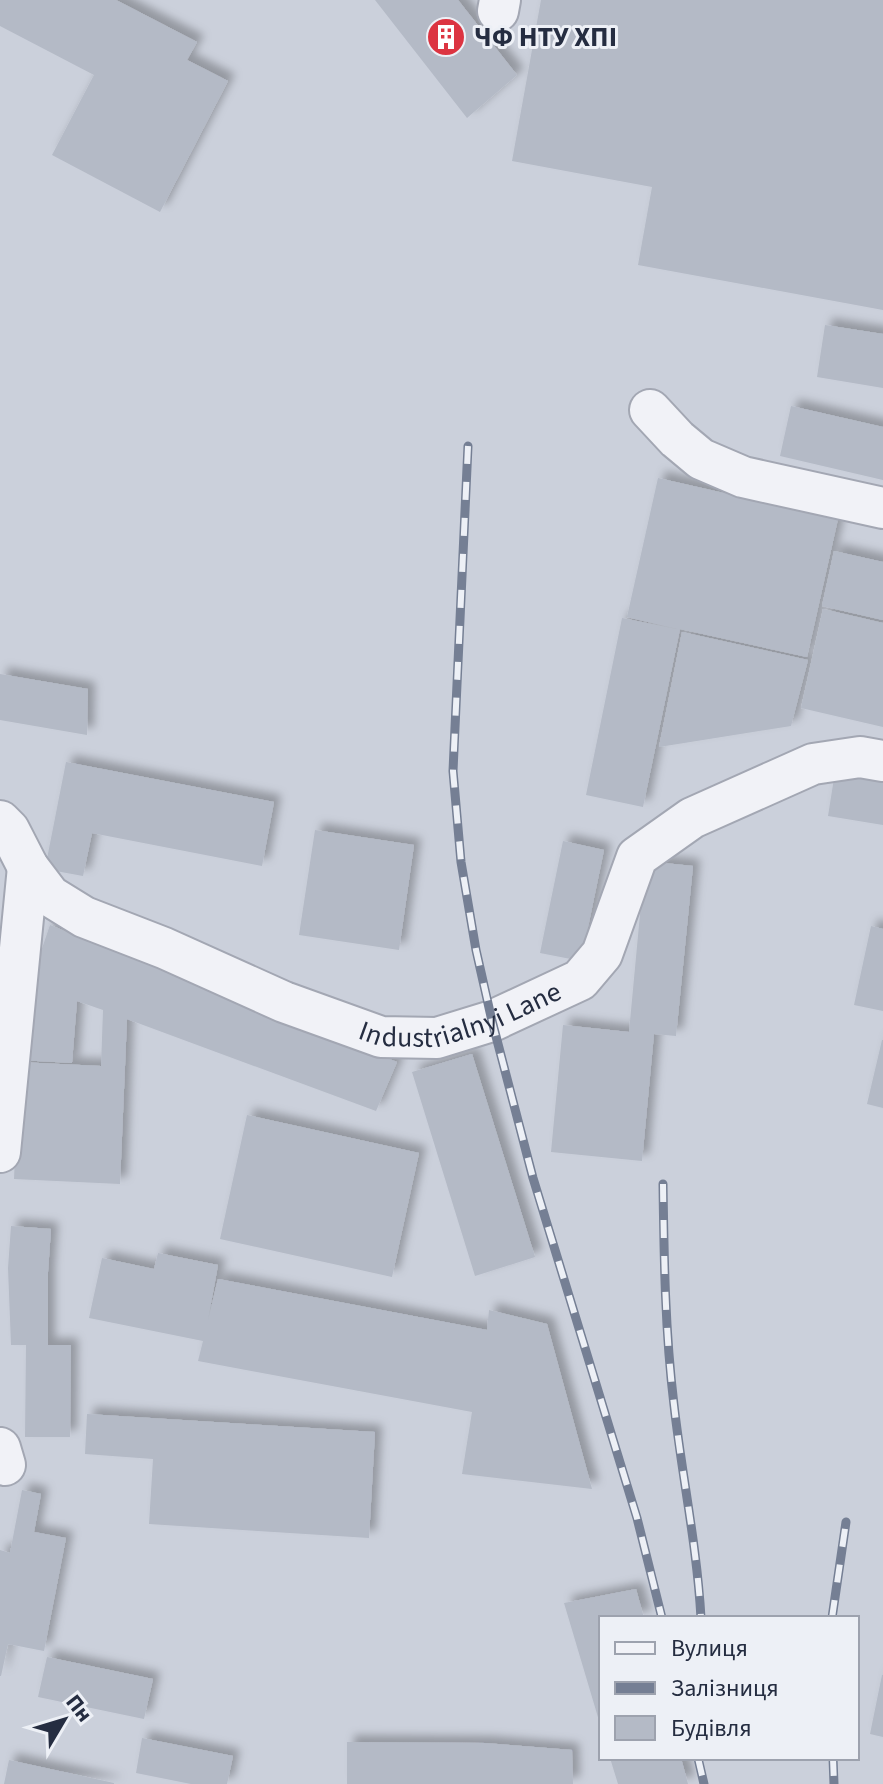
<svg xmlns="http://www.w3.org/2000/svg" width="883" height="1784" viewBox="0 0 883 1784" font-family="'Source Sans 3',sans-serif">
  <style>
    .built { fill: #cbd0db; fill-rule: evenodd }
    .building { fill: #b4bac6; filter: url(#shadow) }
    .lines { fill: none; stroke-linecap: round; stroke-linejoin: round }
    .minor-casing { stroke: #a3a7b3; stroke-width: 44 }
    .minor { stroke: #f1f2f7; stroke-width: 40 }
    .rail-casing { stroke: #757f94; stroke-width: 9 }
    .rail { stroke: #edf0f6; stroke-width: 6; stroke-dasharray: 18; stroke-linecap: butt }
    .labels { text-anchor: middle; dominant-baseline: central; stroke-width: 6; stroke-linejoin: round; paint-order: stroke }
    .poi-label { font-size: 28px; font-weight: bold; fill: #252d41; stroke: #edf0f6; text-anchor: start }
    .street-label { font-size: 28px; fill: #252d41; stroke: #edf0f6 }
  </style>
  <defs>
    <filter id="shadow"><feDropShadow dx="7" dy="-7" stdDeviation="4" flood-color="#0004"/></filter>
  </defs>
  <rect width="100%" height="100%" fill="#dee1e9"/>
  <!-- built -->
  <path class="built" d="M0,0H883V1784H0ZM601,1618H857V1758H601Z"/>
  <!-- building -->
  <path class="building" d="M0,0H116L197,42L187,60L228,81L160,212L52,155L94,75L0,26Z
    M375,0H458L517,75L467,118Z
    M541,0H883V310L638,265L652,187L512,161Z
    M825,325L883,334V388L817,377Z
    M791,406L883,427V480L780,456Z
    M658,478L838,519L807,657L680,629L643,807L586,795L622,618L677,629L627,617Z
    M834,551L883,562V620L822,606Z
    M823,609L883,623V727L801,708Z
    M682,632L808,660L791,726L659,747Z
    M0,674L88,689L87,735L0,720Z
    M66,762L274,802L262,866L92,833L83,876L45,869Z
    M835,772L883,780V825L828,816Z
    M315,830L414,845L399,950L299,935Z
    M563,841L604,850L581,961L540,953Z
    M645,861L693,866L676,1036L654,1034L642,1161L551,1152L563,1025L629,1032Z
    M50,925L397,1062L376,1111L127,1019L120,1184L14,1179L19,1062L101,1066L103,1010L77,1001L72,1063L19,1060L33,975Z
    M871,926L883,929V1011L854,1005Z
    M882,1040H883V1108L867,1104Z
    M472,1054L535,1257L475,1276L412,1072Z
    M247,1115L419,1153L392,1277L220,1239Z
    M11,1226L51,1229L48,1272V1345H71L70,1437H25L26,1345H11L8,1268Z
    M158,1253L218,1265L208,1320L218,1279L487,1330L489,1310L547,1324L592,1489L462,1474L472,1412L198,1361L203,1341L89,1318L102,1258L154,1269Z
    M87,1414L375,1432L369,1538L149,1524L153,1459L85,1454Z
    M22,1490L41,1494L34,1532L66,1538L44,1651L8,1644L1,1676H0V1550L10,1553Z
    M636,1589L644,1618H601L600,1724L564,1603Z
    M47,1657L153,1679L144,1719L38,1697Z
    M882,1675H883V1737L870,1734Z
    M142,1738L233,1756L227,1784H191L136,1773Z
    M347,1742L485,1743L572,1750L573,1784H347Z
    M610,1758H681L688,1784H618Z
    M9,1760L114,1783V1784H4Z"/>
  <g class="lines">
    <!-- minor casing -->
    <g class="minor-casing">
      <g id="minor">
        <path d="M498,11L500,0"/>
        <path d="M650,410L677,439L701,459L743,477L883,508"/>
        <path id="s1" d="M0,821L9,830L28,867L50,896L84,917L164,948L284,1002L381,1037L437,1038L492,1021L580,980L602,954L637,857L692,818L813,764L860,757L883,761"/>
        <path d="M0,1152L28,867"/>
        <path d="M0,1448L5,1465"/>
      </g>
    </g>
    <!-- minor -->
    <use href="#minor" class="minor"/>
    <!-- rail casing -->
    <g class="rail-casing">
      <path id="rail" d="M468,446L453,771L461,862L476,950L492,1021L533,1178L637,1518L662,1618
        M663,1184C664,1258 665,1331 674,1405C682,1476 697,1546 701,1618
        M832,1618L846,1522
        M698,1758L704,1784
        M833,1758L834,1784"/>
    </g>
    <!-- rail -->
    <use href="#rail" class="rail"/>
  </g>
  <!-- icons -->
  <defs>
    <g id="building-disc" transform="scale(2)"><circle r="9.5" fill="#dc3441" stroke="#edf0f6"/><path d="M-4-6H4V6H1V3H-1V6H-4ZM-2.5-4.3h1.7v1.8h-1.7ZM.8-4.3h1.7v1.8H.8ZM-2.5-1h1.7V.8h-1.7ZM.8-1h1.7V.8H.8Z" fill="#fff"/></g>
  </defs>
  <g fill-rule="evenodd">
    <use href="#building-disc" x="446" y="37"/>
  </g>
  <g class="labels">
    <!-- poi labels -->
    <g class="poi-label">
      <text x="474" y="37">ЧФ НТУ ХПІ</text>
    </g>
    <!-- street labels -->
    <g class="street-label">
      <text stroke="none"><textPath href="#s1" startOffset="534">Industrialnyi Lane</textPath></text>
    </g>
  </g>
  <!-- legend -->
  <rect x="599" y="1616" width="260" height="144" fill="#edf0f6" stroke="#9da2ae" stroke-width="2"/>
  <rect x="615" y="1642" width="40" height="12" fill="#f1f2f7" stroke="#9da2ae" stroke-width="2"/>
  <text x="671" y="1656" font-size="24" fill="#252d41">Вулиця</text>
  <rect x="615" y="1682" width="40" height="12" fill="#757f94" stroke="#9da2ae" stroke-width="2"/>
  <text x="671" y="1696" font-size="24" fill="#252d41">Залізниця</text>
  <rect x="615" y="1716" width="40" height="24" fill="#b4bac6" stroke="#9da2ae" stroke-width="2"/>
  <text x="671" y="1736" font-size="24" fill="#252d41">Будівля</text>
  <!-- north arrow -->
  <g transform="translate(64 1720) rotate(52)" stroke="#edf0f6" stroke-width="6" paint-order="stroke">
  <path d="M0-6L14 30L0 20L-14 30Z" fill="#252d41"/>
  <text y="-12" font-size="22" font-weight="bold" text-anchor="middle" fill="#252d41">Пн</text>
  </g>
</svg>
